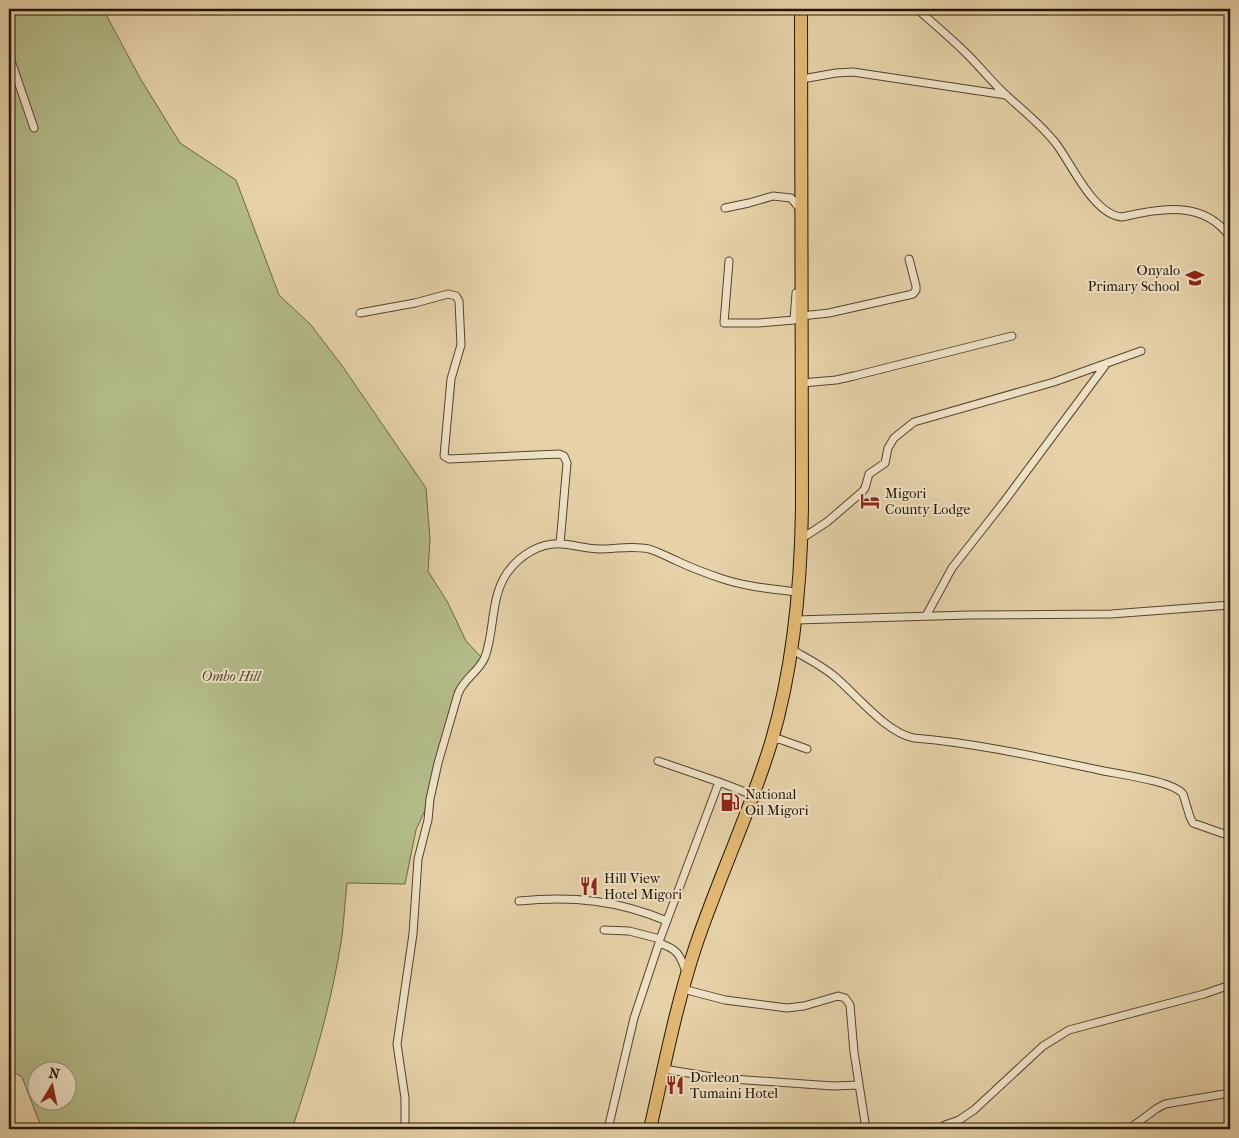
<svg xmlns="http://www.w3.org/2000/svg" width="1239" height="1138" viewBox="0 0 1239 1138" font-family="'IM FELL French Canon',serif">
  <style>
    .green { fill: #b3bc89; stroke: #6a6846; fill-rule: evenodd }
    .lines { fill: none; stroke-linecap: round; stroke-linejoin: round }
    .street-casing { stroke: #53442c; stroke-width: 9 }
    .highway-casing { stroke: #221402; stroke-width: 14 }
    .street { stroke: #efe2c7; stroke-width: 7 }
    .highway { stroke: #e3b974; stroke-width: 12 }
    .labels { text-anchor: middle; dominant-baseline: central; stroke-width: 4; stroke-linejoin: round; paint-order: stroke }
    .poi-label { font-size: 14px; fill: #221402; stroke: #efe2c7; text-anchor: start }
    .park-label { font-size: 14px; font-style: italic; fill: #4e462a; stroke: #efe2c7 }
  </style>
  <rect width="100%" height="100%" fill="#e6d2a9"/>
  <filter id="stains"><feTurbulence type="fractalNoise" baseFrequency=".004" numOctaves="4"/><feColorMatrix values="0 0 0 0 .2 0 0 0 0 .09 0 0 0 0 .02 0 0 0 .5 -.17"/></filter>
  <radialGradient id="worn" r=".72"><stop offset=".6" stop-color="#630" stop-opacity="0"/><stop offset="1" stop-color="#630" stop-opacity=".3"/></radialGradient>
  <!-- green -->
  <path class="green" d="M9,9H103L140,78L180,143L236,180L279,295L311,325L343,367L426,488L430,539L428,571L448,603L466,641L484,660L466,681L446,737L430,799L416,830L405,884L347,883C345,901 344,919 342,936C332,1002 313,1066 292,1129H42L22,1077L9,1069ZM38,1070H68V1100H38Z"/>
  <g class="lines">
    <!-- street casing -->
    <g class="street-casing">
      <path id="street" d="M917,9C934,24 952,39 968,55C981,68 992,82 1005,94C1023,111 1042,125 1057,145C1072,165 1094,215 1122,217C1160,208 1204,200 1230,237
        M9,55L34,128
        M802,79L836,73L853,72L1006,95
        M725,208L749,203L773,196L791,198L801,210
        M729,261L724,323H759L794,320L796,293
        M360,313L415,303L448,294L456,296L459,301L461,345L451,379L444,456L449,459L559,454L564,456L567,463L560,544
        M801,316L829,313L913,294L916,290V286L909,259
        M802,383L836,380L854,376L1012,336
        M801,539L827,522L862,492L865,488L869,474L885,463L888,448L894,438L914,422L1054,382L1141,351
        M926,616L952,568L1003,503L1107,363
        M796,620L969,615L1111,614L1230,605
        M791,649C806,658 821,665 834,676C857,695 886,733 914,738C976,743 1038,757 1099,770C1117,774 1173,781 1183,794L1190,817L1193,823L1230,836
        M772,741L779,739L807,749
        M658,761L719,782L660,939
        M719,782L753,795
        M519,901C573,896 617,900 667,921
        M604,930L629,931L660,939L659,943C677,949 680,954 686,972
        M683,989L725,1000L787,1008L804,1006L838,996L845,998L850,1005L854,1052L866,1129
        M664,1069L718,1078L833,1086L859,1085
        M405,1129V1098L397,1044L413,934L418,859L428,820L430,799L438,763L458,694C463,679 479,672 485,657C495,630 490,598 507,573C519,556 540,542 562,544C575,545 587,549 600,549C616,549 633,545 649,549C659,552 668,557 677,561C692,568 708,574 723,579C747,587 773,589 798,592
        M608,1129L634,1018L659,943
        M942,1129L945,1125L959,1120L974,1110L1043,1046L1069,1030L1204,994L1230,985
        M1129,1129L1156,1109L1165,1104L1230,1093"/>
    </g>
    <!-- highway casing -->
    <g class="highway-casing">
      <path id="highway" d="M650,1129C664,1068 676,1005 696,945C719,877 750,812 771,743C794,666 801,586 802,507L801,9"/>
    </g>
    <!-- street -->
    <use href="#street" class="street"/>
    <!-- highway -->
    <use href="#highway" class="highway"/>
  </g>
  <!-- icons -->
  <defs>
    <g id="school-bare" transform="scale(1.5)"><path d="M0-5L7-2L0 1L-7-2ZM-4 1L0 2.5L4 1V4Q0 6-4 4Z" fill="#8f2418" stroke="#efe2c7" stroke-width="2.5" paint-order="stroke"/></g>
    <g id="hotel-bare" transform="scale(1.5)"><path d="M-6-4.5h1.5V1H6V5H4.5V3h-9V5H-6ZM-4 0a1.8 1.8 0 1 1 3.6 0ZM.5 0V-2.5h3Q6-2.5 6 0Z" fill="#8f2418" stroke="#efe2c7" stroke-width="2.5" paint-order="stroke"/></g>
    <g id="fuel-bare" transform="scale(1.5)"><path d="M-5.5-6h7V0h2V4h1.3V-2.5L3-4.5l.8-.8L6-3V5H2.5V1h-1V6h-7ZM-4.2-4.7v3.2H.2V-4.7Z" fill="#8f2418" stroke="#efe2c7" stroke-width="2.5" paint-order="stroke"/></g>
    <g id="restaurant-bare" transform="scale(1.5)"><path d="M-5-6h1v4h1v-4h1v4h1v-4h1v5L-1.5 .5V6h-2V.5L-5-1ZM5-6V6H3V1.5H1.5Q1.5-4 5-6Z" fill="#8f2418" stroke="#efe2c7" stroke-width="2.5" paint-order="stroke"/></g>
  </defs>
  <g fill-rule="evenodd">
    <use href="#school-bare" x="1195" y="278"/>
    <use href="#hotel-bare" x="870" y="501"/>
    <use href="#fuel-bare" x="730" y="802"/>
    <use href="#restaurant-bare" x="589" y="886"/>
    <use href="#restaurant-bare" x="675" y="1085"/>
  </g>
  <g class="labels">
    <!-- poi labels -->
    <g class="poi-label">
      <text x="1180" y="270" text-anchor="end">Onyalo<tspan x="1180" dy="16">Primary School</tspan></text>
      <text x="885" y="493">Migori<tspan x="885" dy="16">County Lodge</tspan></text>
      <text x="745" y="794">National<tspan x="745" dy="16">Oil Migori</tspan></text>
      <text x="604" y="878">Hill View<tspan x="604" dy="16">Hotel Migori</tspan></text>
      <text x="690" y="1077">Dorleon<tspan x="690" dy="16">Tumaini Hotel</tspan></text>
    </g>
    <!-- park labels -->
    <g class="park-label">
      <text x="231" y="676">Ombo Hill</text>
    </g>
  </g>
  <!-- margin -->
  <rect width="1239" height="1138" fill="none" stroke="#e6d2a9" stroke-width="30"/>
  <rect x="10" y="10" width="1219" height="1118" fill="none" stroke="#221402" stroke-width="2.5"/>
  <rect x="15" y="15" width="1209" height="1108" fill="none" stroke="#221402"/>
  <!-- north arrow -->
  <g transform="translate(52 1086) rotate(10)"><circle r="24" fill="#efe2c7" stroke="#9d9078"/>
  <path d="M0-4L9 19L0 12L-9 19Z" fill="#8f2418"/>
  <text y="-8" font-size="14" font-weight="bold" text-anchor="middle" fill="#221402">N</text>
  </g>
  <rect width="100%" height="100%" filter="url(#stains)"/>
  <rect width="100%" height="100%" fill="url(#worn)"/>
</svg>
